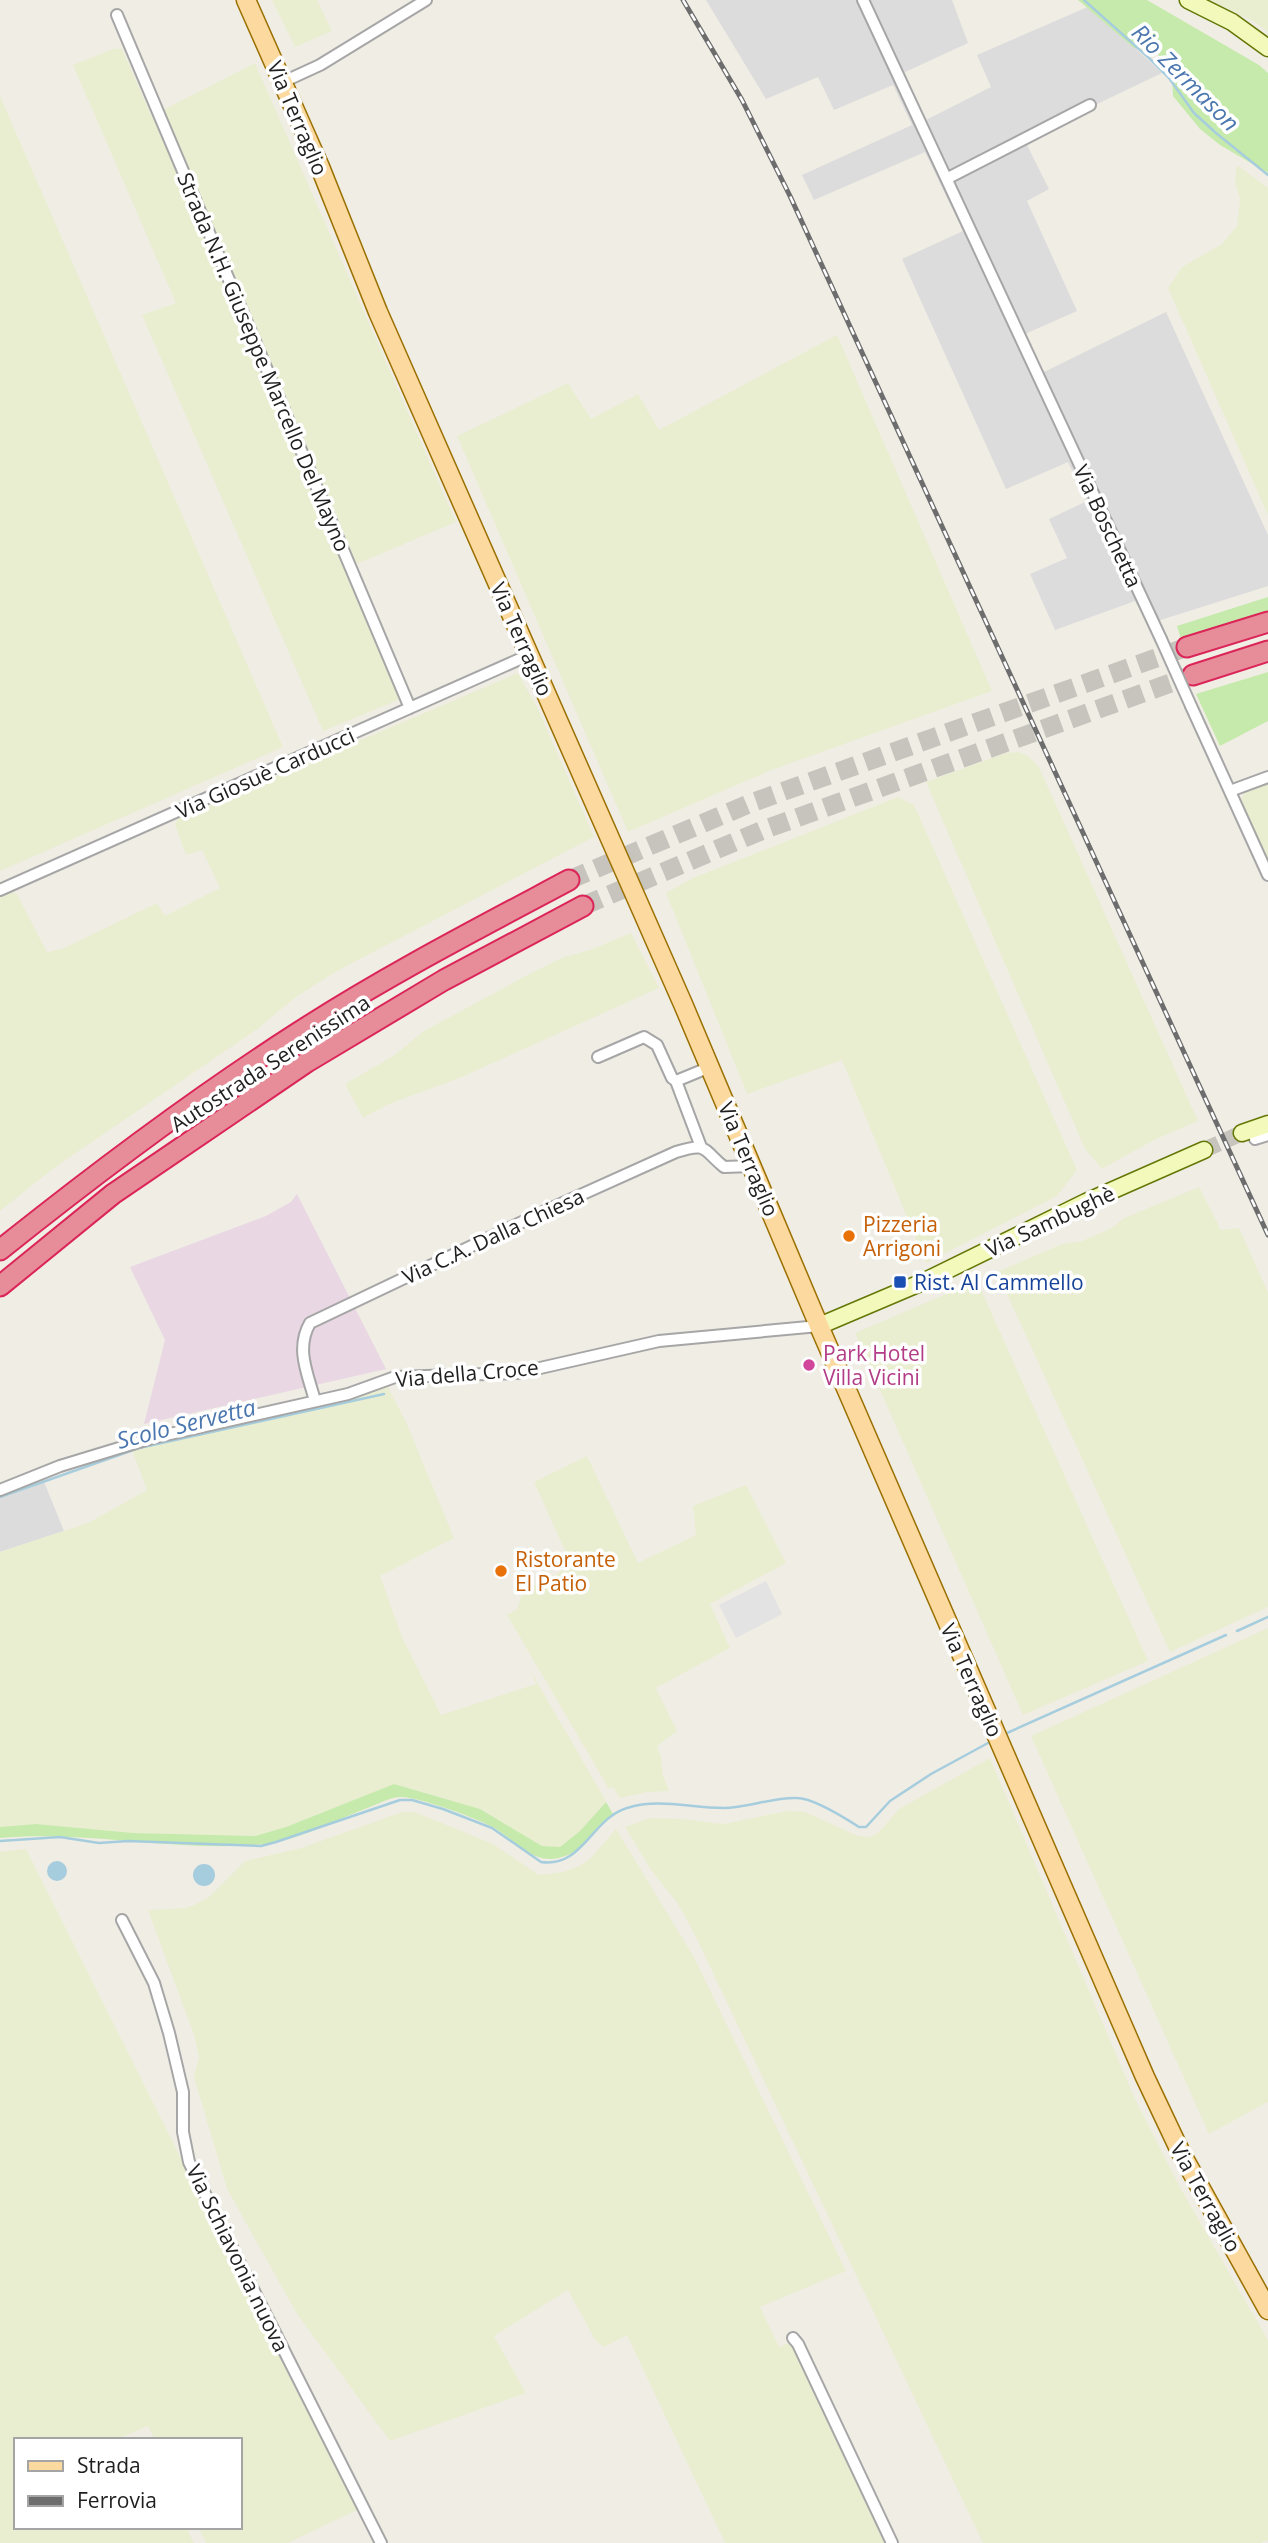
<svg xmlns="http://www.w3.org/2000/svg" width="1268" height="2543" viewBox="0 0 1268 2543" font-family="'Open Sans',sans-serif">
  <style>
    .residential { fill: #dddcdc }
    .industrial { fill: #e9d7e4 }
    .farmland { fill: #eaeed1 }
    .grass { fill: #c6eaab }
    .parking { fill: #e3e3e3 }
    .water { fill: #a6cddd }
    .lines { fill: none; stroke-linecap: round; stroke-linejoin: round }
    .stream { stroke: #a6cddd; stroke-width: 2.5 }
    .secondary-tunnel { stroke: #c6c4bd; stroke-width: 16; stroke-dasharray: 16 8; stroke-linecap: butt }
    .highway-tunnel { stroke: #c6c4bd; stroke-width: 19; stroke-dasharray: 19 10; stroke-linecap: butt }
    .street-casing { stroke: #a6a6a6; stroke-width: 14 }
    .secondary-casing { stroke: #647705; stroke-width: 19 }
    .primary-casing { stroke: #9a7000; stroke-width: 21 }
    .highway-casing { stroke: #db2558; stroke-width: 23 }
    .street { stroke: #fff; stroke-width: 10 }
    .secondary { stroke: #f2f9ba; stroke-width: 16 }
    .primary { stroke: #fcd99e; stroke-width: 18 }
    .highway { stroke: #e78d99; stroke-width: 19 }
    .rail-casing { stroke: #6d6d6d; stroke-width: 5 }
    .rail { stroke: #fff; stroke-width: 2.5; stroke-dasharray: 8; stroke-linecap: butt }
    .street-bridge-casing { stroke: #a6a6a6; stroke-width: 14; stroke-linecap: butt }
    .street-bridge { stroke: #fff; stroke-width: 10 }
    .food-dot { fill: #e8710a; stroke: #fff; stroke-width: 2.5 }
    .transit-dot { fill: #1a4fb4; stroke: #fff; stroke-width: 2.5 }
    .hotel-dot { fill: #d1479c; stroke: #fff; stroke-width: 2.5 }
    .labels { text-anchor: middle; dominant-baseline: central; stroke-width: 7; stroke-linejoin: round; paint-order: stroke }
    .street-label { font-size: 21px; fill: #1f1f1f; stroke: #fff }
    .food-label { font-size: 21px; fill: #c56008; stroke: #fff; text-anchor: start }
    .transit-label { font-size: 21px; fill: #164399; stroke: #fff; text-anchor: start }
    .hotel-label { font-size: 21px; fill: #b23c85; stroke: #fff; text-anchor: start }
    .water-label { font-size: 23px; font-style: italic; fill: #4b77af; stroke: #fff }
  </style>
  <rect width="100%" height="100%" fill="#f0ede5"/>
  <!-- residential -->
  <path class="residential" d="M706,0H952L968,43L903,73L926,120L991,87L977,55L1090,6L1162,73L1024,139L1049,189L1027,201L1077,311L1025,334L1042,373L1166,312L1268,535V586L1148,624L1135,601L1055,630L1030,574L1067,558L1049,519L1087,501L1068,462L1006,489L902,259L963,231L925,152L814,200L802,175L912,125L893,85L834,110L818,77L766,99Z
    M40,1472L64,1531L0,1552V1488Z"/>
  <!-- industrial -->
  <path class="industrial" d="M297,1194L386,1369L144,1424L165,1340L130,1267L266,1216L291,1202Z"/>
  <!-- farmland -->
  <path class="farmland" d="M272,0H317L332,31L295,47Z
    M1209,0H1268V32L1253,21Z
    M113,49H122L151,115L164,135L403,698L323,731L142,315L176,303L73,65Z
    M255,63L456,522L357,564L163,110Z
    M0,96L283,747L0,871Z
    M1237,165L1268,188V515L1168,288L1182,267L1222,244L1237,226L1240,200L1235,182Z
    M837,335L992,691L769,771L628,832L457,436L568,383L591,419L638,394L659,430Z
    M518,673L538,709L594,837L337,971L296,997L256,1030L54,1168L0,1211V897L11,892L17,894L47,952L62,949L157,903L165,916L220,888L202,850L186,855L175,825L178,818Z
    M1019,752L1028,756L1039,767L1198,1121L1154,1140L1102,1169L1085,1149L926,782L1006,753Z
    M1268,784V859L1240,801L1245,792Z
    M898,797L914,805L1077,1170L1057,1196L926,1263L842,1060L747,1094L666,893L693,878Z
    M631,933L659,988L462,1077L389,1104L363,1118L345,1084L393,1056L424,1031L533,972L564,957L590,950Z
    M1199,1187L1221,1230L1239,1228L1268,1292V1607L1170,1652L997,1272L1062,1244L1082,1241L1112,1228L1124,1218Z
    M977,1281L1148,1661L1023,1715L855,1333Z
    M388,1387L406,1422L454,1538L380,1576L402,1637L441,1715L536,1684L530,1670L606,1801L580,1831L560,1847L542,1846L480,1809L394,1784L286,1827L255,1836L132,1833L36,1824L0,1827V1552L88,1523L147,1490L130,1445Z
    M587,1456L638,1563L696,1535L693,1506L746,1485L786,1563L710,1604L730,1648L656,1688L677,1731L657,1746L661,1757L663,1775L669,1791L648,1792L620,1798L613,1787L609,1789L507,1615L517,1609L523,1591L572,1566L534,1482Z
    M1268,1628V2102L1209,2134L1031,1736Z
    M990,1758L1136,2101L1181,2189L1268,2340V2540L1261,2543H983L695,1935L678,1904L651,1870L625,1827L650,1818L682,1819L723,1824L787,1811L805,1812L858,1836L870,1837L878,1833L899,1809Z
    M402,1812H415L493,1844L539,1875L564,1872L581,1865L592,1857L616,1829L694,1957L846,2271L760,2307L779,2347L792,2342L888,2543H725L627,2335L604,2347L595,2340L568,2290L494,2336L526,2393L390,2441L297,2314L227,2189L194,2077L199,2057L195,2038L148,1910L186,1908L196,1904L209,1897L245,1861L301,1848Z
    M26,1849L357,2510L288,2543H206L198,2527H240V2440H155L148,2426L115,2440H16V2527H186L194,2543H0V1852Z"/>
  <!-- grass -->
  <path class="grass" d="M1078,0H1147L1259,65L1268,73V173L1220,145L1200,129L1173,96L1172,75L1165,62L1154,50L1134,48Z
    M1268,597V612L1181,639L1177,626Z
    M1268,672V721L1220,746L1196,694Z
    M394,1784L480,1809L542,1846L560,1847L580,1831L606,1802L613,1814C608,1819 602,1823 597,1828C589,1836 586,1845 576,1851C538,1872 524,1847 496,1829C480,1819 419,1797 401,1797C390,1797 376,1805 365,1809C334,1821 299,1840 265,1844C177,1853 88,1830 0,1838V1827L36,1824L133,1833L255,1836L286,1827Z"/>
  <!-- parking -->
  <path class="parking" d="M766,1581L782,1614L736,1638L719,1605Z"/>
  <!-- water -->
  <path class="water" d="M47 1871a10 10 0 1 1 20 0a10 10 0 1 1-20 0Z
    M193 1875a11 11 0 1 1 22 0a11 11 0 1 1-22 0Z"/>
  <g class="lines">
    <!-- stream -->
    <path class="stream" d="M1084,0L1149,58L1169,78L1194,113L1216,133L1268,175
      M0,1497L139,1448L384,1394
      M1237,1631L1268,1617
      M1007,1733L1226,1635
      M0,1841L60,1837L99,1843L128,1841L261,1846L276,1842L400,1800H412L443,1809L492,1828L541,1862C583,1868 591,1819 627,1808C658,1798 691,1808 723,1808C748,1808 772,1797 797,1798C813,1798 845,1818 859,1827H866L890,1801L931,1774L988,1743"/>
    <!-- secondary-tunnel -->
    <path class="secondary-tunnel" d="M1204,1150L1242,1133"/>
    <!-- highway-tunnel -->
    <path class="highway-tunnel" d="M569,880L751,803L1187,647
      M583,906L763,830L1193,675"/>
    <!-- street casing -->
    <g class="street-casing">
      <path id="street" d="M863,0L1161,639
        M117,15L410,708
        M283,82L320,65L426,0
        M948,178L1090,105
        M1191,706L1268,875
        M1230,791L1268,777
        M0,890L529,655
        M598,1057L644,1037L657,1045L672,1078L676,1081L701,1147
        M676,1081L710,1067
        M1255,1139L1268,1135
        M315,1401C308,1374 295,1349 310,1323L545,1211L676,1152C708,1142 702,1149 724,1167L752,1166
        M0,1490L60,1466L152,1438L348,1394L395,1377L518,1373L659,1341L819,1326
        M122,1920L154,1983L169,2033L183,2092V2132L189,2162L381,2543
        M793,2338L798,2344L892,2543"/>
    </g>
    <!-- secondary casing -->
    <g class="secondary-casing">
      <path id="secondary" d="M1188,0L1232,22L1268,48
        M1242,1133L1268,1124
        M819,1326L925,1281L1086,1202L1204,1150"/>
    </g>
    <!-- primary casing -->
    <g class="primary-casing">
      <path id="primary" d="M246,0L320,167L378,312L683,1004L819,1326L1145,2077L1180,2151L1268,2310"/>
    </g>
    <!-- highway casing -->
    <g class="highway-casing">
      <path id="highway" d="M1187,647L1268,622
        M1193,675L1268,651
        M0,1250C95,1174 193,1100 296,1034C384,977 477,929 569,880
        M0,1286L113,1194L307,1062L444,980L583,906"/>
    </g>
    <!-- street -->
    <use href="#street" class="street"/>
    <!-- secondary -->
    <use href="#secondary" class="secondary"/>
    <!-- primary -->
    <use href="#primary" class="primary"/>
    <!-- highway -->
    <use href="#highway" class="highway"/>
    <!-- rail casing -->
    <g class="rail-casing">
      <path id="rail" d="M683,0L742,100L790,196L1268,1235"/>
    </g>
    <!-- rail -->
    <use href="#rail" class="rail"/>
    <!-- street-bridge casing -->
    <g class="street-bridge-casing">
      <path id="street-bridge" d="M1161,639L1191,706"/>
    </g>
    <!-- street-bridge -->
    <use href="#street-bridge" class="street-bridge"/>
  </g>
  <!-- markers -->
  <g class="food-dot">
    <circle cx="849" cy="1236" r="7"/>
    <circle cx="501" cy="1571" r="7"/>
  </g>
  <rect class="transit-dot" x="893" y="1275" width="14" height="14" rx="3.5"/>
  <circle class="hotel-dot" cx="809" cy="1365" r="7"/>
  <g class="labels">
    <!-- street labels -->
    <g class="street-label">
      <text transform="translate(298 118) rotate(67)">Via Terraglio</text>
      <text transform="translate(264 362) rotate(67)">Strada N.H. Giuseppe Marcello Del Mayno</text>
      <text transform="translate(1108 526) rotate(65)">Via Boschetta</text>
      <text transform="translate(522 639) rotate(66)">Via Terraglio</text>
      <text transform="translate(265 773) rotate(-24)">Via Giosuè Carducci</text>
      <text transform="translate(270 1063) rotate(-33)">Autostrada Serenissima</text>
      <text transform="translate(749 1159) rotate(67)">Via Terraglio</text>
      <text transform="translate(1050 1221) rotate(-25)">Via Sambughè</text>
      <text transform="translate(493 1236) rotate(-25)">Via C.A. Dalla Chiesa</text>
      <text transform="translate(467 1373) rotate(-5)">Via della Croce</text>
      <text transform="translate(972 1680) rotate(66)">Via Terraglio</text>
      <text transform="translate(1206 2197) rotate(61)">Via Terraglio</text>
      <text transform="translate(238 2258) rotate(64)">Via Schiavonia nuova</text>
    </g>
    <!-- food labels -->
    <g class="food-label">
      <text x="863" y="1224">Pizzeria<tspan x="863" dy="24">Arrigoni</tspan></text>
      <text x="515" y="1559">Ristorante<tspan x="515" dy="24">El Patio</tspan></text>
    </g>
    <!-- transit labels -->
    <g class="transit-label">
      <text x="914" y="1282">Rist. Al Cammello</text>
    </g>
    <!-- hotel labels -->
    <g class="hotel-label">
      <text x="823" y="1353">Park Hotel<tspan x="823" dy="24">Villa Vicini</tspan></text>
    </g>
    <!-- water labels -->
    <g class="water-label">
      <text transform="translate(1186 77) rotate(45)">Rio Zermason</text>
      <text transform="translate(186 1423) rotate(-14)">Scolo Servetta</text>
    </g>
  </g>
  <!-- legend -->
  <rect x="14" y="2438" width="228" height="91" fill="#ffffff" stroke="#a5a5a5" stroke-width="2"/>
  <rect x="28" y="2461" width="35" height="10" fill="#fcd99e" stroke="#a5a5a5" stroke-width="2"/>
  <text x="77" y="2473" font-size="21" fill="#1f1f1f">Strada</text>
  <rect x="28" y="2496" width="35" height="10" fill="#6d6d6d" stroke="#a5a5a5" stroke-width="2"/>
  <text x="77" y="2508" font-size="21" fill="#1f1f1f">Ferrovia</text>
</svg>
